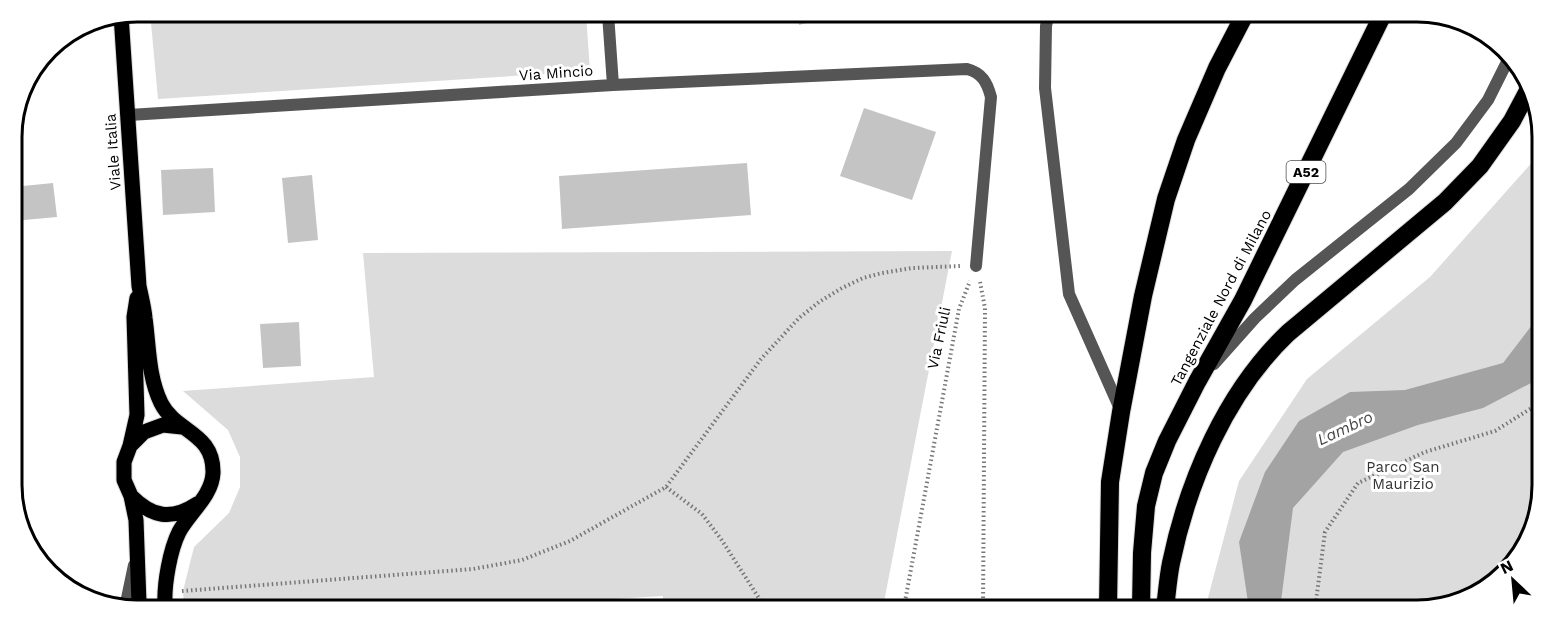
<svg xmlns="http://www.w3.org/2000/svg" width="1555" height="622" viewBox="0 0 1555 622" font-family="'Work Sans',sans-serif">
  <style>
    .green { fill: #dcdcdc }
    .water { fill: #a3a3a3 }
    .building { fill: #c4c4c4 }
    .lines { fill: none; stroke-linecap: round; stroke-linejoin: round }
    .primary-casing { stroke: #dbdbdb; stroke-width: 17 }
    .motorway-casing { stroke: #dbdbdb; stroke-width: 20 }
    .path { stroke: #777; stroke-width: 4; stroke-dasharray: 1.5 3; stroke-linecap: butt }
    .service { stroke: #555; stroke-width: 12 }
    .minor { stroke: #555; stroke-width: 12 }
    .primary { stroke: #000; stroke-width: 15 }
    .motorway { stroke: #000; stroke-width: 18 }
    .labels { text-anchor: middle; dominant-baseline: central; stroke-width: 6; stroke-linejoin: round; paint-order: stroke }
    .shield { fill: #fff; stroke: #4c4c4c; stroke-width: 1.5 }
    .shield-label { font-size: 14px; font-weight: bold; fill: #000 }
    .street-label { font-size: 15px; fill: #000; stroke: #fff }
    .park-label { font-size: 15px; fill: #333; stroke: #fff }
    .water-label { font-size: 16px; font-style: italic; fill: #444; stroke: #fff }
    .rim { fill: none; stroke: #000; stroke-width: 3 }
  </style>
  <rect width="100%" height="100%" fill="#fff"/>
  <!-- green -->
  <path class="green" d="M150,12L586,14L590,71L158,99Z
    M1541,149L1536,525L1493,584L1425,610L1205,609L1239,481L1307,379L1430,277L1536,158Z
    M952,251L883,607L663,606V596L515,605L184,604L183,591L194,547L229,513L240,487V457L228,430L183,391L374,377L363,253Z"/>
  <!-- water -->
  <path class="water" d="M1539,316L1538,375L1531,383L1483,408L1418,425L1343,452L1293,508L1280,609H1249L1239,542L1265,472L1299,421L1350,392L1405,390L1503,363Z"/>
  <!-- building -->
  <path class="building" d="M797,15L831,16H832L799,25Z
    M864,108L936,132L912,200L840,176Z
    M747,163L751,215L562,229L559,176Z
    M213,168L215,212L163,215L161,170Z
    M312,175L318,240L288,243L282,178Z
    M53,183L57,217L13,221V187Z
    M299,322L301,366L263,368L260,324Z"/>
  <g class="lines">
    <!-- primary casing -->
    <g class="primary-casing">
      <path id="primary" d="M121,15L139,286C141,296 144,307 145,318C149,346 148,376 161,403C176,433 214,432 213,473C212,496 189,513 179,532C170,550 164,584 165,604
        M137,298L134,317L137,415L130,446L124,462V480L131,496L136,520L139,603
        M130,446L144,432L163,425L182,427
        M131,496C152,517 171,521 197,504"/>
    </g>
    <!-- motorway casing -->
    <g class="motorway-casing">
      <path id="motorway" d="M1108,608L1110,482L1121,412L1143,296L1166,199L1186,140L1217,68L1243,18
        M1141,608L1142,553L1146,506L1154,473L1167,441L1197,382L1243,300L1381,18
        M1165,608C1167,593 1168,578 1171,563C1188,481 1226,392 1288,333L1445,202L1480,166L1512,121L1529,89"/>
    </g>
    <!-- path -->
    <path class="path" d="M980,282L985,308L983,608
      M666,487L702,514L721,539L764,606
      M182,591L473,569L522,560L570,541L666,487L761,359L799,318L819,302L842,288L863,278L882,273L912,268L960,266
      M904,607L959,309L970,281
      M1315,609L1325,532L1358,483L1425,452L1495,431L1538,404"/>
    <!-- service -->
    <path class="service" d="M1048,17L1046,26L1045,88L1069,294L1121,411
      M1214,364L1255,318L1295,280L1409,189L1456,143L1488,100L1510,56
      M126,603L134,565"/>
    <!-- minor -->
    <path class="minor" d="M608,14L613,85
      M129,115L613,85L967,69C982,73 987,82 991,97L976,266"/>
    <!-- primary -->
    <use href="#primary" class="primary"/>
    <!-- motorway -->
    <use href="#motorway" class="motorway"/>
  </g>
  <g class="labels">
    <!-- shield labels -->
    <rect class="shield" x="1286.5" y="161" width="39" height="22" rx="4.5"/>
    <g class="shield-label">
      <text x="1306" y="172">A52</text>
    </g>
    <!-- street labels -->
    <g class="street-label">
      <text transform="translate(556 73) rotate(-4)">Via Mincio</text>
      <text transform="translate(113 152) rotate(-94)">Viale Italia</text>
      <text transform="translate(1221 298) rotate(-62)">Tangenziale Nord di Milano</text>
      <text transform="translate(939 338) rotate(-78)">Via Friuli</text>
    </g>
    <!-- park labels -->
    <g class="park-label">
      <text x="1403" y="467">Parco San<tspan x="1403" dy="17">Maurizio</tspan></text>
    </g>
    <!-- water labels -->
    <g class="water-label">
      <text transform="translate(1345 428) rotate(-25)">Lambro</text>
    </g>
  </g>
  <!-- crop -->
  <path d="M0 0H1555V622H0ZM137 22H1417A115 115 0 0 1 1532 137V485A115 115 0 0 1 1417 600H137A115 115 0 0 1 22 485V137A115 115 0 0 1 137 22Z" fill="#fff" fill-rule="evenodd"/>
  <path class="rim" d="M137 22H1417A115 115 0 0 1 1532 137V485A115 115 0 0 1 1417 600H137A115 115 0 0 1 22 485V137A115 115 0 0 1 137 22Z"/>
  <!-- north arrow -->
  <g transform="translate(1513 580) rotate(334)" stroke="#ffffff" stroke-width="4.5" paint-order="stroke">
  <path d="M0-4.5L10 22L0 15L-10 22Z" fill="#000000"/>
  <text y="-9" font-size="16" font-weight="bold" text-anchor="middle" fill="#000000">N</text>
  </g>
</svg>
